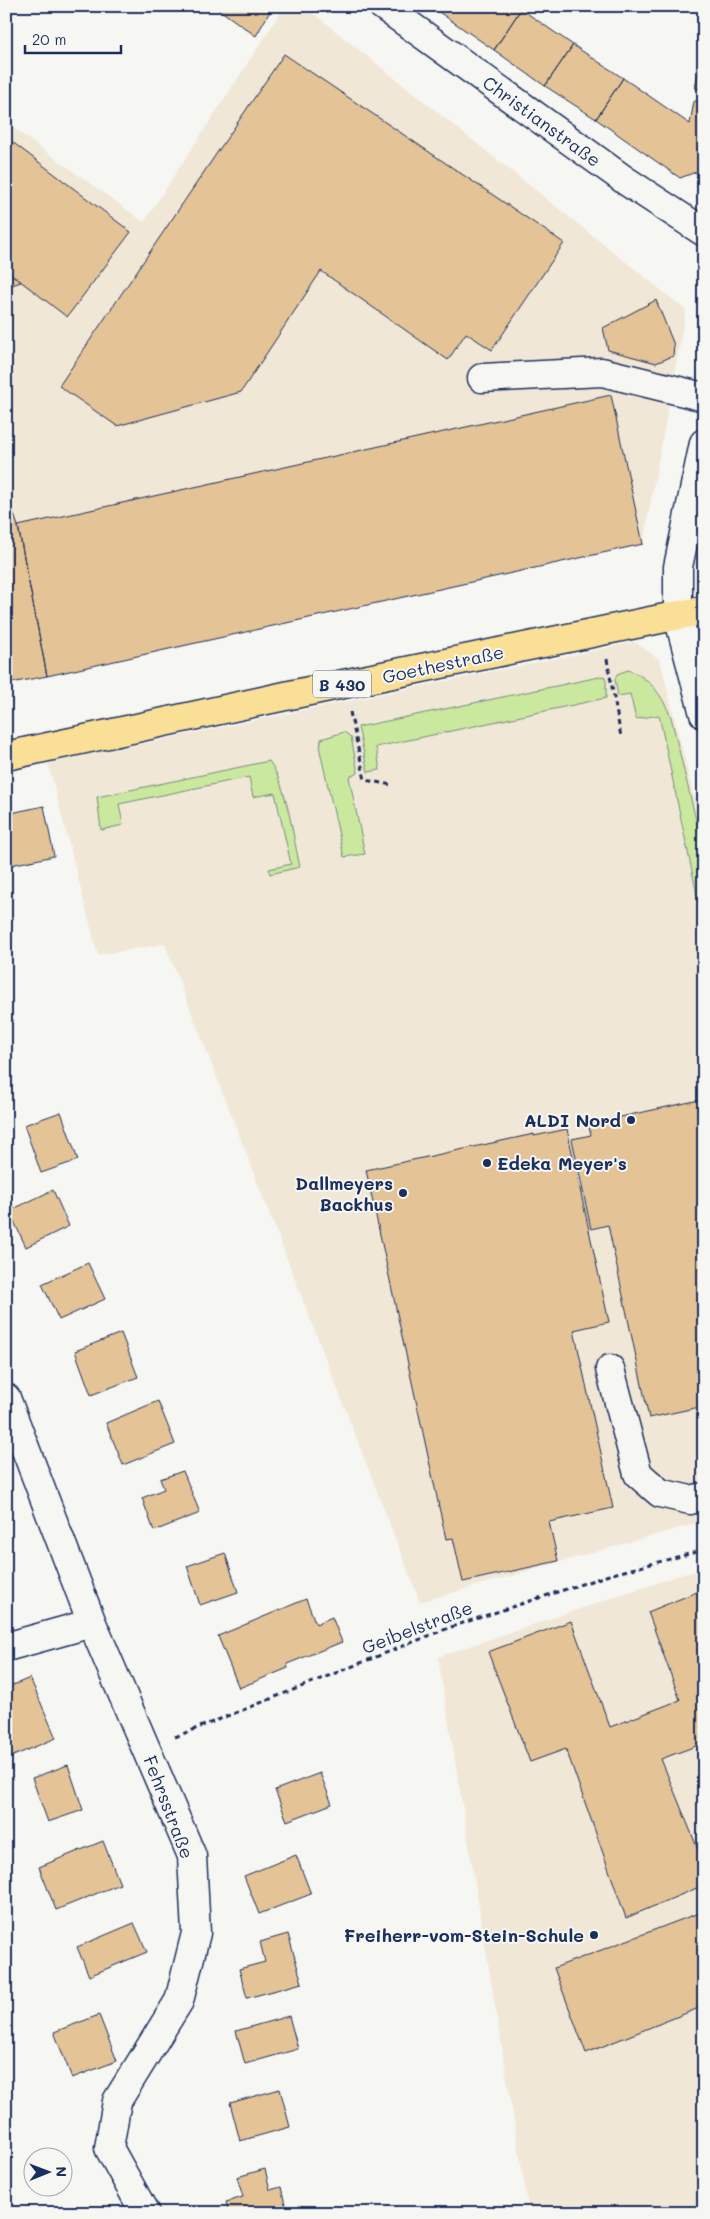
<svg xmlns="http://www.w3.org/2000/svg" width="710" height="2219" viewBox="0 0 710 2219" font-family="Mali,sans-serif">
  <style>
    .built { fill: #f1e7d6 }
    .green { fill: #cbe89f; stroke: #738c7e }
    .building { fill: #e4c396; stroke: #1b2f5e }
    .lines { fill: none; stroke-linecap: round; stroke-linejoin: round }
    .minor-casing { stroke: #1b2f5e; stroke-width: 31 }
    .major-casing { stroke: #1b2f5e; stroke-width: 31 }
    .path { stroke: #1b2f5e; stroke-width: 3; stroke-dasharray: 5 4; stroke-linecap: butt }
    .minor { stroke: #f6f6f2; stroke-width: 28 }
    .major { stroke: #fadf96; stroke-width: 28 }
    .poi-dot { fill: #1b2f5e; stroke: #f6f6f2; stroke-width: 2 }
    .labels { text-anchor: middle; dominant-baseline: central; stroke-width: 4; stroke-linejoin: round; paint-order: stroke }
    .shield { fill: #f6f6f2; stroke: #5d6b8a; stroke-width: 1 }
    .shield-label { font-size: 16px; font-weight: bold; fill: #1b2f5e }
    .street-label { font-size: 18px; fill: #1b2f5e; stroke: #f6f6f2 }
    .poi-label { font-size: 18px; font-weight: bold; fill: #1b2f5e; stroke: #f6f6f2; text-anchor: end }
  </style>
  <rect width="100%" height="100%" fill="#f6f6f2"/>
  <filter id="ink" filterUnits="userSpaceOnUse"><feTurbulence type="fractalNoise" baseFrequency=".02" numOctaves="2"/><feDisplacementMap in="SourceGraphic" scale="10" xChannelSelector="R" yChannelSelector="G"/><feConvolveMatrix kernelMatrix="1 2 1 2 8 2 1 2 1" color-interpolation-filters="sRGB"/></filter>
  <g filter="url(#ink)">
    <!-- built -->
    <path class="built" d="M285,6H304L686,310L643,544L6,684V123L144,222Z
      M635,642L660,660L704,838V1521L420,1602L165,944L98,955L48,763Z
      M704,1569V2213H529L438,1657L680,1575Z"/>
    <!-- green -->
    <path class="green" d="M628,670C651,678 662,696 671,717L704,853V928L659,715L636,719L630,694L618,696L615,679L617,674Z
      M604,676L606,681V698L376,747L380,770L368,772L358,727Z
      M344,732L351,737L358,773L349,777L365,854L344,857L320,751L321,739Z
      M269,761C287,785 293,837 300,867L270,874L269,869L291,864L275,793L253,797L249,777L119,804L123,825L101,830L97,797Z"/>
    <!-- building -->
    <path class="building" d="M214,6H273L256,36Z
      M430,6H516L521,9L494,50Z
      M521,9L573,45L545,86L494,50Z
      M573,45L623,78L596,119L545,86Z
      M704,46V90L695,88Z
      M284,54L564,243L492,350L466,333L448,360L321,271L241,392L117,426L59,386Z
      M623,78L690,124L694,101L704,102V169L680,178L596,119Z
      M11,141L131,232L67,317L6,270V147Z
      M6,270L21,282L6,287Z
      M656,300L674,345L673,356L656,363L608,350L603,328Z
      M611,395L643,544L47,676L18,526Z
      M6,492L18,526L47,676L6,684Z
      M44,806L54,856L6,866V814Z
      M704,1099V1406L649,1418L608,1225L591,1229L572,1139L591,1135L588,1124Z
      M61,1112L78,1160L41,1173L24,1125Z
      M567,1129L609,1322L574,1330L613,1508L549,1522L558,1561L463,1582L453,1538L446,1539L366,1170L534,1134V1136Z
      M53,1190L69,1226L26,1247L9,1211Z
      M88,1263L105,1299L59,1320L42,1284Z
      M121,1333L138,1377L91,1395L75,1351Z
      M158,1401L175,1444L123,1465L106,1423Z
      M183,1471L200,1513L154,1531L142,1498L164,1489L160,1479Z
      M225,1553L238,1592L200,1605L187,1566Z
      M704,1589V1743L661,1759L704,1864V1885L626,1918L566,1749L530,1762L488,1652L571,1621L610,1727L680,1700L648,1612Z
      M306,1599L316,1624L332,1617L342,1642L287,1664L288,1668L239,1688L218,1636Z
      M30,1678L56,1738L6,1759V1688Z
      M68,1765L83,1810L48,1822L32,1778Z
      M320,1773L332,1804L287,1821L275,1790Z
      M103,1841L120,1884L56,1910L39,1867Z
      M296,1855L311,1894L259,1914L244,1876Z
      M704,1911V2006L586,2053L554,1968Z
      M134,1923L147,1952L89,1976L77,1947Z
      M288,1934L302,1983L247,1998L239,1969L265,1962L260,1942Z
      M99,2015L117,2061L72,2078L54,2032Z
      M289,2016L298,2049L245,2064L236,2031Z
      M280,2089L290,2127L240,2141L230,2103Z
      M265,2169L270,2190L281,2187L287,2213H229L226,2202L243,2197L237,2177Z"/>
    <g class="lines">
      <!-- minor casing -->
      <g class="minor-casing">
        <path id="minor" d="M383,6L626,181L704,232
          M482,378L602,372L704,397
          M704,443L678,567V616L704,714
          M610,1369L638,1474L660,1493L690,1500L704,1497
          M6,1398L92,1623L6,1647
          M92,1623L192,1856L196,1933L179,2001L117,2101L109,2148L145,2213"/>
      </g>
      <!-- major casing -->
      <g class="major-casing">
        <path id="major" d="M6,756L290,695L704,610"/>
      </g>
      <!-- path -->
      <path class="path" d="M607,659L621,737
        M350,712L365,780L392,785
        M175,1737L451,1627L609,1575L704,1550"/>
      <!-- minor -->
      <use href="#minor" class="minor"/>
      <!-- major -->
      <use href="#major" class="major"/>
    </g>
  </g>
  <!-- markers -->
  <g class="poi-dot">
    <circle cx="631" cy="1120" r="5"/>
    <circle cx="487" cy="1163" r="5"/>
    <circle cx="403" cy="1193" r="5"/>
    <circle cx="594" cy="1935" r="5"/>
  </g>
  <g class="labels">
    <!-- shield labels -->
    <rect class="shield" x="313" y="670.5" width="58" height="27" rx="4"/>
    <g class="shield-label">
      <text x="342" y="684">B 430</text>
    </g>
    <!-- street labels -->
    <g class="street-label">
      <text transform="translate(542 121) rotate(36)">Christianstraße</text>
      <text transform="translate(443 664) rotate(-12)">Goethestraße</text>
      <text transform="translate(417 1627) rotate(-21)">Geibelstraße</text>
      <text transform="translate(169 1807) rotate(69)">Fehrsstraße</text>
    </g>
    <!-- poi labels -->
    <g class="poi-label">
      <text x="621" y="1120">ALDI Nord</text>
      <text x="497" y="1163" text-anchor="start">Edeka Meyer's</text>
      <text x="393" y="1183">Dallmeyers<tspan x="393" dy="21">Backhus</tspan></text>
      <text x="584" y="1935">Freiherr-vom-Stein-Schule</text>
    </g>
  </g>
  <!-- margin -->
  <rect width="710" height="2219" fill="none" stroke="#f6f6f2" stroke-width="25"/>
  <rect x="12" y="12" width="685" height="2194" fill="none" stroke="#1b2f5e" stroke-width="2" filter="url(#ink)"/>
  <!-- north arrow -->
  <g transform="translate(48 2172) rotate(89)"><circle r="24" fill="#f6f6f2" stroke="#9ea6b7"/>
  <path d="M0-4L9 19L0 12L-9 19Z" fill="#1b2f5e"/>
  <text y="-8" font-size="14" font-weight="bold" text-anchor="middle" fill="#1b2f5e">N</text>
  </g>
  <!-- scale -->
  <path d="M25 45v8h96v-8" fill="none" stroke="#1b2f5e" stroke-width="2.5"/>
  <text x="32" y="45" font-size="15" fill="#1b2f5e" stroke="#f6f6f2" stroke-width="4" paint-order="stroke">20 m</text>
</svg>
